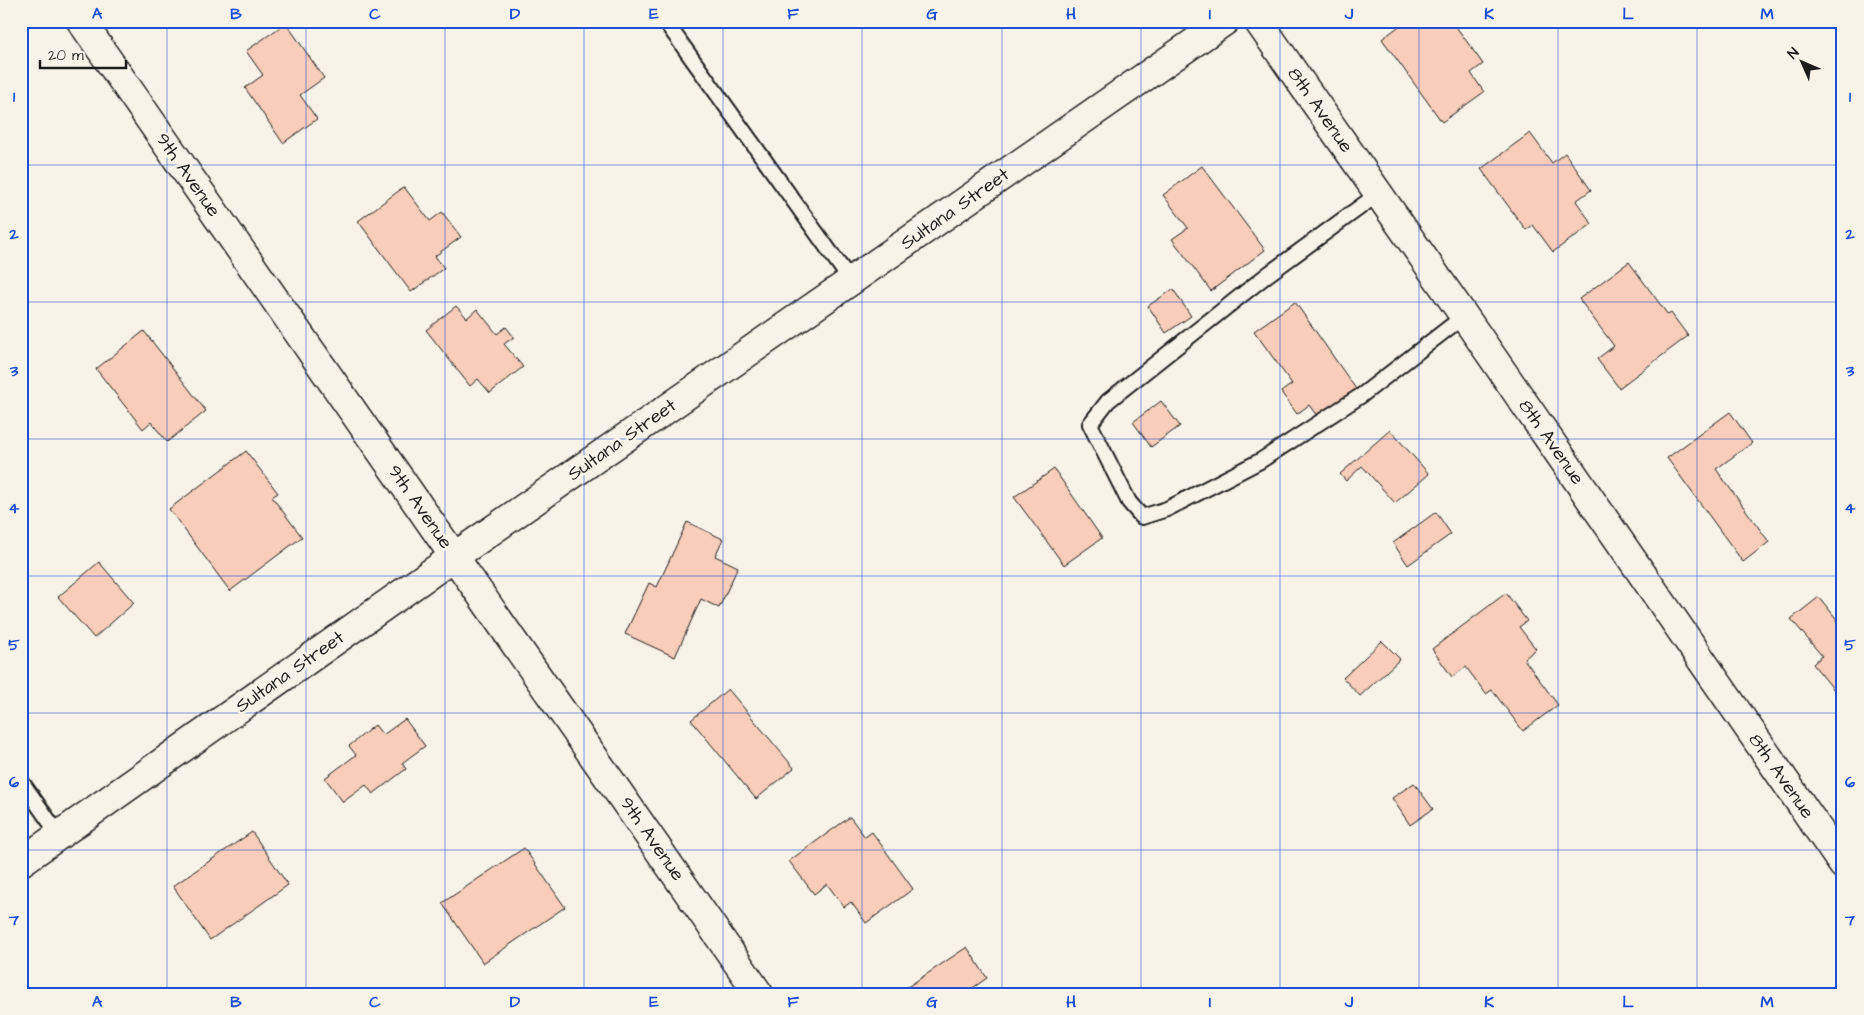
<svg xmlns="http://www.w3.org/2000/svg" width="1864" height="1015" viewBox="0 0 1864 1015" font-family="'Architects Daughter',sans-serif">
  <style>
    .building { fill: #f8cdb9; stroke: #1c1c1c }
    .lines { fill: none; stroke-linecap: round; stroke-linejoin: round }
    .lane-casing { stroke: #1c1c1c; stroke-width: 18 }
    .street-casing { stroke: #1c1c1c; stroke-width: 31 }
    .secondary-casing { stroke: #1c1c1c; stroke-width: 31 }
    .lane { stroke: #f7f3e8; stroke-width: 14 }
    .street { stroke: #f7f3e8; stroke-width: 28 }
    .secondary { stroke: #f7f3e8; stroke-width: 28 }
    .grid { fill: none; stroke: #1d4ed8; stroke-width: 1; stroke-opacity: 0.55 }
    .labels { text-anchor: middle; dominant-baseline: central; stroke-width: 5; stroke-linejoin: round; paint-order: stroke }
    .street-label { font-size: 19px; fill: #1c1c1c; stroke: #f7f3e8 }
    .neatline { fill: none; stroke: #1d4ed8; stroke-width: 2 }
    .grid-label { font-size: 16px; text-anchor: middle; font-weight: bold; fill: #1d4ed8 }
  </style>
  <rect width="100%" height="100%" fill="#f7f3e8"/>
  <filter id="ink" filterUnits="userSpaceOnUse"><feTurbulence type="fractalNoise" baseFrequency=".02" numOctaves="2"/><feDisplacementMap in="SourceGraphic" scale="10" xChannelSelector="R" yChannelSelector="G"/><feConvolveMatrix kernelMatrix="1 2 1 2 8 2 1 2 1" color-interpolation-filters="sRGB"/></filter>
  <g filter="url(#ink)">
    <!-- building -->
    <path class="building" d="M1406,21H1452L1483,64L1471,73L1484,92L1442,122L1382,39Z
      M286,23L324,78L300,95L317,119L283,143L245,88L263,75L246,51Z
      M1530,133L1552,163L1565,153L1591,190L1576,201L1592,224L1553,252L1533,225L1526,230L1481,169Z
      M1202,166L1265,250L1211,291L1172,239L1188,228L1163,195Z
      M404,187L430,221L442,212L461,237L435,256L444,268L411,292L358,221Z
      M1629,262L1668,315L1671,313L1688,336L1619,388L1597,359L1614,346L1579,299Z
      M1173,289L1191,316L1166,333L1148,306Z
      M1295,302L1356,389L1317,416L1309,405L1297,414L1281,392L1292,384L1254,331Z
      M456,306L467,318L477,309L497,334L506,327L514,337L504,344L523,367L490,393L478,379L470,386L426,330Z
      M144,331L206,411L167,442L151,422L143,429L96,369Z
      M1161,401L1180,426L1151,447L1133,422Z
      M1730,412L1752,443L1716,469L1769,542L1743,562L1667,458Z
      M1390,430L1429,474L1395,503L1362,466L1346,481L1340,474Z
      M246,451L278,493L272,497L302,537L230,591L169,509Z
      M1054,469L1102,538L1064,565L1014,497Z
      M1436,512L1451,534L1408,565L1393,543Z
      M687,522L723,539L715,556L738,567L719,608L701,599L675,657L625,634L649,583L657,587Z
      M99,562L134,603L94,638L58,597Z
      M1506,593L1527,621L1519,627L1536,649L1524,659L1558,705L1523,731L1492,690L1486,694L1466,667L1452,677L1432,649Z
      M1819,597L1839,622L1843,619V701L1813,664L1822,656L1791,619Z
      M1382,641L1400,659L1360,696L1343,678Z
      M728,689L794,768L756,799L691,720Z
      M405,719L425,746L402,763L406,769L373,794L366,785L343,802L325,778L356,755L349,746L375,725L383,735Z
      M1414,783L1433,809L1410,825L1392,798Z
      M850,817L865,837L872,832L913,889L866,923L851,902L844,907L827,884L814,894L789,861Z
      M252,832L288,885L210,940L173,886Z
      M524,848L565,907L483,963L442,903Z
      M967,947L987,978L964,994H897Z"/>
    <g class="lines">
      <!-- lane casing -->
      <g class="lane-casing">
        <path id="lane" d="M665,21L851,281
          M1378,194L1267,275L1108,401L1090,424L1129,502L1142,517L1167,509L1260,461L1362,395L1464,316
          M21,781L59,835"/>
      </g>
      <!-- street casing -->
      <g class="street-casing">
        <path id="street" d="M1258,21L1464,316L1843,865
          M21,862L455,556L1225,21"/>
      </g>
      <!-- secondary casing -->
      <g class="secondary-casing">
        <path id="secondary" d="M81,21L759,994"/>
      </g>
      <!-- lane -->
      <use href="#lane" class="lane"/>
      <!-- street -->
      <use href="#street" class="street"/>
      <!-- secondary -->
      <use href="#secondary" class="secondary"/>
    </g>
  </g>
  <!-- grid -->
  <path class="grid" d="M167,21V994M306,21V994M445,21V994M584,21V994M723,21V994M862,21V994M1002,21V994M1141,21V994M1280,21V994M1419,21V994M1558,21V994M1697,21V994M21,165H1843M21,302H1843M21,439H1843M21,576H1843M21,713H1843M21,850H1843"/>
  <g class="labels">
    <!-- street labels -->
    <g class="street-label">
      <text transform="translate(1320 110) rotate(55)">8th Avenue</text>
      <text transform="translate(188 175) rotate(55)">9th Avenue</text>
      <text transform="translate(955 209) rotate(-35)">Sultana Street</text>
      <text transform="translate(622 440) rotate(-35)">Sultana Street</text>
      <text transform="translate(1551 442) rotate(55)">8th Avenue</text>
      <text transform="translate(420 507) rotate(55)">9th Avenue</text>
      <text transform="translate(290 672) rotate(-35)">Sultana Street</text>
      <text transform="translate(1781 776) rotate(55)">8th Avenue</text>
      <text transform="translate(652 839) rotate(55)">9th Avenue</text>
    </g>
  </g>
  <!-- margin -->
  <rect width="1864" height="1015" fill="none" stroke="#f7f3e8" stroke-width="55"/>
  <!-- north arrow -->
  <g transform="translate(1802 62) rotate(315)" stroke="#f7f3e8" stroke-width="4" paint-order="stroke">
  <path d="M0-4L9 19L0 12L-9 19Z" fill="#1c1c1c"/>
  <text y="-8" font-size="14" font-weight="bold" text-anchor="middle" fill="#1c1c1c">N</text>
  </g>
  <!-- scale -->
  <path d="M40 60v8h86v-8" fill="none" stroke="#1c1c1c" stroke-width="2.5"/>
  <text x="48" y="60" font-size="15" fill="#1c1c1c" stroke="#f7f3e8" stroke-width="4" paint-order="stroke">20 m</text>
  <rect x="28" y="28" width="1808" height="960" class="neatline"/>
  <g class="grid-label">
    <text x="97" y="19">A</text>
    <text x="236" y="19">B</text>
    <text x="375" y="19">C</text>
    <text x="515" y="19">D</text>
    <text x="654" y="19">E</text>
    <text x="793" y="19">F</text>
    <text x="932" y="19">G</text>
    <text x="1071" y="19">H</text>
    <text x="1210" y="19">I</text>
    <text x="1349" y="19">J</text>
    <text x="1489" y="19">K</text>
    <text x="1628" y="19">L</text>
    <text x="1767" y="19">M</text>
    <text x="14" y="102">1</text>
    <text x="1850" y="102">1</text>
    <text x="14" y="239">2</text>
    <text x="1850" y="239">2</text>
    <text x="14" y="376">3</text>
    <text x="1850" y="376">3</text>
    <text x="14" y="513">4</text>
    <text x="1850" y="513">4</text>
    <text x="14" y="650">5</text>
    <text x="1850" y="650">5</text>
    <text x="14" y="787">6</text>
    <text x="1850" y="787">6</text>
    <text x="14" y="925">7</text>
    <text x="1850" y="925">7</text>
    <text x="97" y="1007">A</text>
    <text x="236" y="1007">B</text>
    <text x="375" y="1007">C</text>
    <text x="515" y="1007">D</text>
    <text x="654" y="1007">E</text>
    <text x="793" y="1007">F</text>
    <text x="932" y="1007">G</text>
    <text x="1071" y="1007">H</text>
    <text x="1210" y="1007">I</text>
    <text x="1349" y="1007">J</text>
    <text x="1489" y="1007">K</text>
    <text x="1628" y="1007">L</text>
    <text x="1767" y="1007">M</text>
  </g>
</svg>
